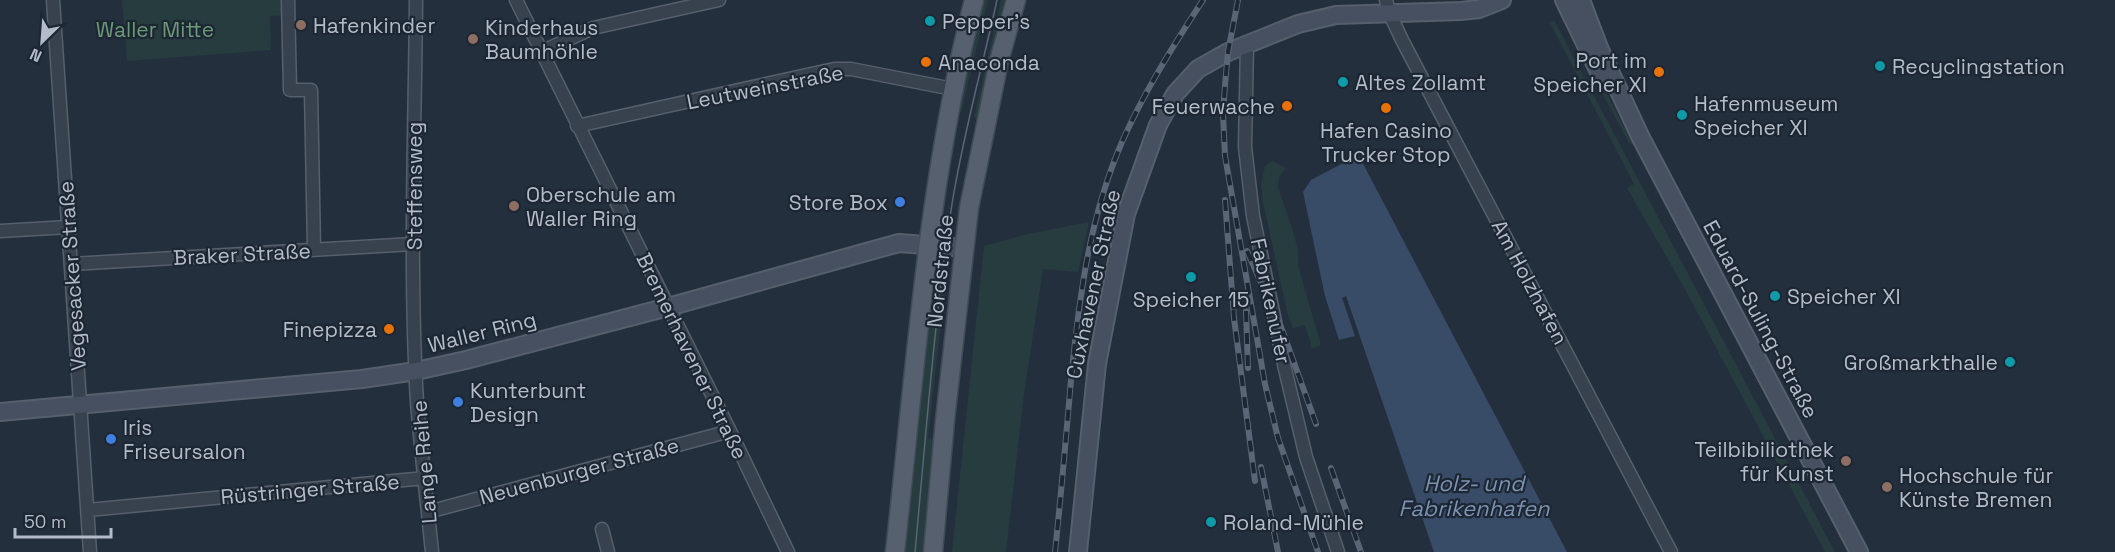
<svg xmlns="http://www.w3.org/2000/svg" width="2115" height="552" viewBox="0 0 2115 552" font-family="'Space Grotesk',sans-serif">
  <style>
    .green { fill: #263c3f }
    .water { fill: #394c67 }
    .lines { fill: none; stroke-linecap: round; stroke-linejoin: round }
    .street-casing { stroke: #565f6c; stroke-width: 15 }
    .secondary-casing { stroke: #565f6c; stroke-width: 20 }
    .primary-casing { stroke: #414a57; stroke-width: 21 }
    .street { stroke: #38414e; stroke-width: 12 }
    .secondary { stroke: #465061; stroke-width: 16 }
    .primary { stroke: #56606e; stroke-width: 18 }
    .tram { stroke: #5a6575; stroke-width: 1.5 }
    .rail-casing { stroke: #5a6575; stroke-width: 6 }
    .rail { stroke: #1d2633; stroke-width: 4; stroke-dasharray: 11; stroke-linecap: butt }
    .culture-dot { fill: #0f9aa8; stroke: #1d2633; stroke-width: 2 }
    .education-dot { fill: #8d6e63; stroke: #1d2633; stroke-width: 2 }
    .food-dot { fill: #e8710a; stroke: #1d2633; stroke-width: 2 }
    .shop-dot { fill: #3f7fe0; stroke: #1d2633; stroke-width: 2 }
    .labels { text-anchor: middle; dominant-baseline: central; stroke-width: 4.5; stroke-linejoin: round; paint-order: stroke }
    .poi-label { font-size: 21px; fill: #b4bcc9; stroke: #1d2633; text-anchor: start }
    .park-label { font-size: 21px; fill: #6b9a76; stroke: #1d2633 }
    .street-label { font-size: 21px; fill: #b4bcc9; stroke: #1d2633 }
    .water-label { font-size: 22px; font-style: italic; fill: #7c92b1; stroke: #1d2633 }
  </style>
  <rect width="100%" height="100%" fill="#242f3e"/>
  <!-- green -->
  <path class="green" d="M122,0H290L291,15L270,16L271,50L127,61Z
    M981,0H988L961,113L956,112Z
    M1001,0H1007L979,118L974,117Z
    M1565,15L1633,143L1630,145L1561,17Z
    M1554,20L1835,552H1825L1681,282L1627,188L1634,184L1550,23Z
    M1272,161L1286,168L1279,177L1278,187L1293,231L1298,250V266L1321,345L1312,348L1305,325L1293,328L1287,312L1263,202L1261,186L1265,166Z
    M1089,222L1078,272L1043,269L1024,394L1006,552H952L984,246L1024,235Z
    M932,294L944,295L928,438L934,439L926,552H905Z"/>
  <!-- water -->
  <path class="water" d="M1360,158L1567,552H1434L1346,296L1342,298L1355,336L1339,340L1325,296L1303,192L1311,180L1347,161Z"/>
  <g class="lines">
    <!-- street casing -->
    <g class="street-casing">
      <path id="street" d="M53,0L90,552
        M288,0L290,90H311L314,249
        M416,0C415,134 409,268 417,402C421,452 427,502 432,552
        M516,0L730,431L788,552
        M1386,0L1389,12L1402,40L1671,552
        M1247,44L1245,147L1253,216L1285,369L1306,457L1338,552
        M541,52L593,28L719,0
        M577,126L834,69H851L953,89
        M0,231L69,227
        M71,264L413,244
        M88,510L425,478
        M428,512L730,431
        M602,529L608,552"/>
    </g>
    <!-- secondary casing -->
    <g class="secondary-casing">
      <path id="secondary" d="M1564,0L1600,74
        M1581,0L1600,50L1641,138L1859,552
        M0,412L362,379L416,371L466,360L668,307L899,243L964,248
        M1078,552L1097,364L1126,214L1158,125L1175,94L1198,69L1228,52L1298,24L1336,15L1461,11L1479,9L1502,0"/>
    </g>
    <!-- primary casing -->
    <g class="primary-casing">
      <path id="primary" d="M895,552C916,366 927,182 974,0
        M933,552L945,420L969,208L999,61L1016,0"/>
    </g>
    <!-- street -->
    <use href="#street" class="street"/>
    <!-- secondary -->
    <use href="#secondary" class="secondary"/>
    <!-- primary -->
    <use href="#primary" class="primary"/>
    <!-- tram -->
    <path class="tram" d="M915,552C926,436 934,319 952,204C963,135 982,68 997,0"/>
    <!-- rail casing -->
    <g class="rail-casing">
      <path id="rail" d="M1238,0L1228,52L1225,85L1223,114L1225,156L1265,384L1278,438L1318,552
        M1225,200L1234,318L1255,481
        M1247,251L1283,332L1316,424
        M1246,311L1248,368
        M1261,467L1278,552
        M1331,468L1361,552
        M1055,552C1061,495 1066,438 1071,380C1079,299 1089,218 1122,142C1144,92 1173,46 1203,0"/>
    </g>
    <!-- rail -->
    <use href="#rail" class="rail"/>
  </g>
  <!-- markers -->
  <g class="culture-dot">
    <circle cx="930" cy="21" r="6"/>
    <circle cx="1880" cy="66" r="6"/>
    <circle cx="1343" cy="82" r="6"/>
    <circle cx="1682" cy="115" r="6"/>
    <circle cx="1191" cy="277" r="6"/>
    <circle cx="1775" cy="296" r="6"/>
    <circle cx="2010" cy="362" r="6"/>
    <circle cx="1211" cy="522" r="6"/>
  </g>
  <g class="education-dot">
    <circle cx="301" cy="25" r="6"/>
    <circle cx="473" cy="39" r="6"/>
    <circle cx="514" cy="206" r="6"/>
    <circle cx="1846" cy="461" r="6"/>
    <circle cx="1887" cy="487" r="6"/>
  </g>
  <g class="food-dot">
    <circle cx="926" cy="62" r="6"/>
    <circle cx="1659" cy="72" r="6"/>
    <circle cx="1287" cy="106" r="6"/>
    <circle cx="1386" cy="108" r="6"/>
    <circle cx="389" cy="329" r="6"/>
  </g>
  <g class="shop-dot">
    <circle cx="900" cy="202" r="6"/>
    <circle cx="458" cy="402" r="6"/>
    <circle cx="111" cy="439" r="6"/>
  </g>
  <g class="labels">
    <!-- poi labels -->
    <g class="poi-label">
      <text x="942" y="21">Pepper's</text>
      <text x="313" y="25">Hafenkinder</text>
      <text x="485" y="27">Kinderhaus<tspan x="485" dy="24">Baumhöhle</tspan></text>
      <text x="1647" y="60" text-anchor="end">Port im<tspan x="1647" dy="24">Speicher XI</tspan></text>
      <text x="938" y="62">Anaconda</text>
      <text x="1892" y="66">Recyclingstation</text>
      <text x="1355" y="82">Altes Zollamt</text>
      <text x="1694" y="103">Hafenmuseum<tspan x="1694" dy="24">Speicher XI</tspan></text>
      <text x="1275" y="106" text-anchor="end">Feuerwache</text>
      <text x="1386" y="130" text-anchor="middle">Hafen Casino<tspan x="1386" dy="24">Trucker Stop</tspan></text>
      <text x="526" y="194">Oberschule am<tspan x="526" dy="24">Waller Ring</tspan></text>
      <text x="888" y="202" text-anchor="end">Store Box</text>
      <text x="1787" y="296">Speicher XI</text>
      <text x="1191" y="299" text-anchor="middle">Speicher 15</text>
      <text x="377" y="329" text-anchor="end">Finepizza</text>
      <text x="1998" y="362" text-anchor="end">Großmarkthalle</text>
      <text x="470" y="390">Kunterbunt<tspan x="470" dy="24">Design</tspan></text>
      <text x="123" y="427">Iris<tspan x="123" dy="24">Friseursalon</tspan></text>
      <text x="1834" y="449" text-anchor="end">Teilbibiliothek<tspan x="1834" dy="24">für Kunst</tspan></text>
      <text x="1899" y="475">Hochschule für<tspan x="1899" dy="24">Künste Bremen</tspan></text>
      <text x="1223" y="522">Roland-Mühle</text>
    </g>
    <!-- park labels -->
    <g class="park-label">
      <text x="155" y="29">Waller Mitte</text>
    </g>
    <!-- street labels -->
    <g class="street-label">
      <text transform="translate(765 87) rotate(-11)">Leutweinstraße</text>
      <text transform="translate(414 186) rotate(-90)">Steffensweg</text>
      <text transform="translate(242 254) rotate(-3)">Braker Straße</text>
      <text transform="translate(940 271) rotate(-84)">Nordstraße</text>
      <text transform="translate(72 276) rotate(-94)">Vegesacker Straße</text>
      <text transform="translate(1530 282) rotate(62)">Am Holzhafen</text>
      <text transform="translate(1093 284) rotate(-78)">Cuxhavener Straße</text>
      <text transform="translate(1271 301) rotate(78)">Fabrikenufer</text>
      <text transform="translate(1761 319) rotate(62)">Eduard-Suling-Straße</text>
      <text transform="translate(482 332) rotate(-14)">Waller Ring</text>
      <text transform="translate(692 356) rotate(64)">Bremerhavener Straße</text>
      <text transform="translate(424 462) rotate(-95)">Lange Reihe</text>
      <text transform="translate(579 471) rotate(-15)">Neuenburger Straße</text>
      <text transform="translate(310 489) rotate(-5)">Rüstringer Straße</text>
    </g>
    <!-- water labels -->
    <g class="water-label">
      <text x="1474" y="483">Holz- und<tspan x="1474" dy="25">Fabrikenhafen</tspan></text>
    </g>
  </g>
  <!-- north arrow -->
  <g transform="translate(42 42) rotate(205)" stroke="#1d2633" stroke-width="4.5" paint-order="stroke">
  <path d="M0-4.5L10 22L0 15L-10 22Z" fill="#b4bcc9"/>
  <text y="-9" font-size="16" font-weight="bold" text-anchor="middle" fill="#b4bcc9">N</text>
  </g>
  <!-- scale -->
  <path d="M15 528v9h96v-9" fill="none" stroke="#b4bcc9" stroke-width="3"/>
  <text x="24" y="528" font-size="18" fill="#b4bcc9" stroke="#1d2633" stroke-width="4.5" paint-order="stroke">50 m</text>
</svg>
